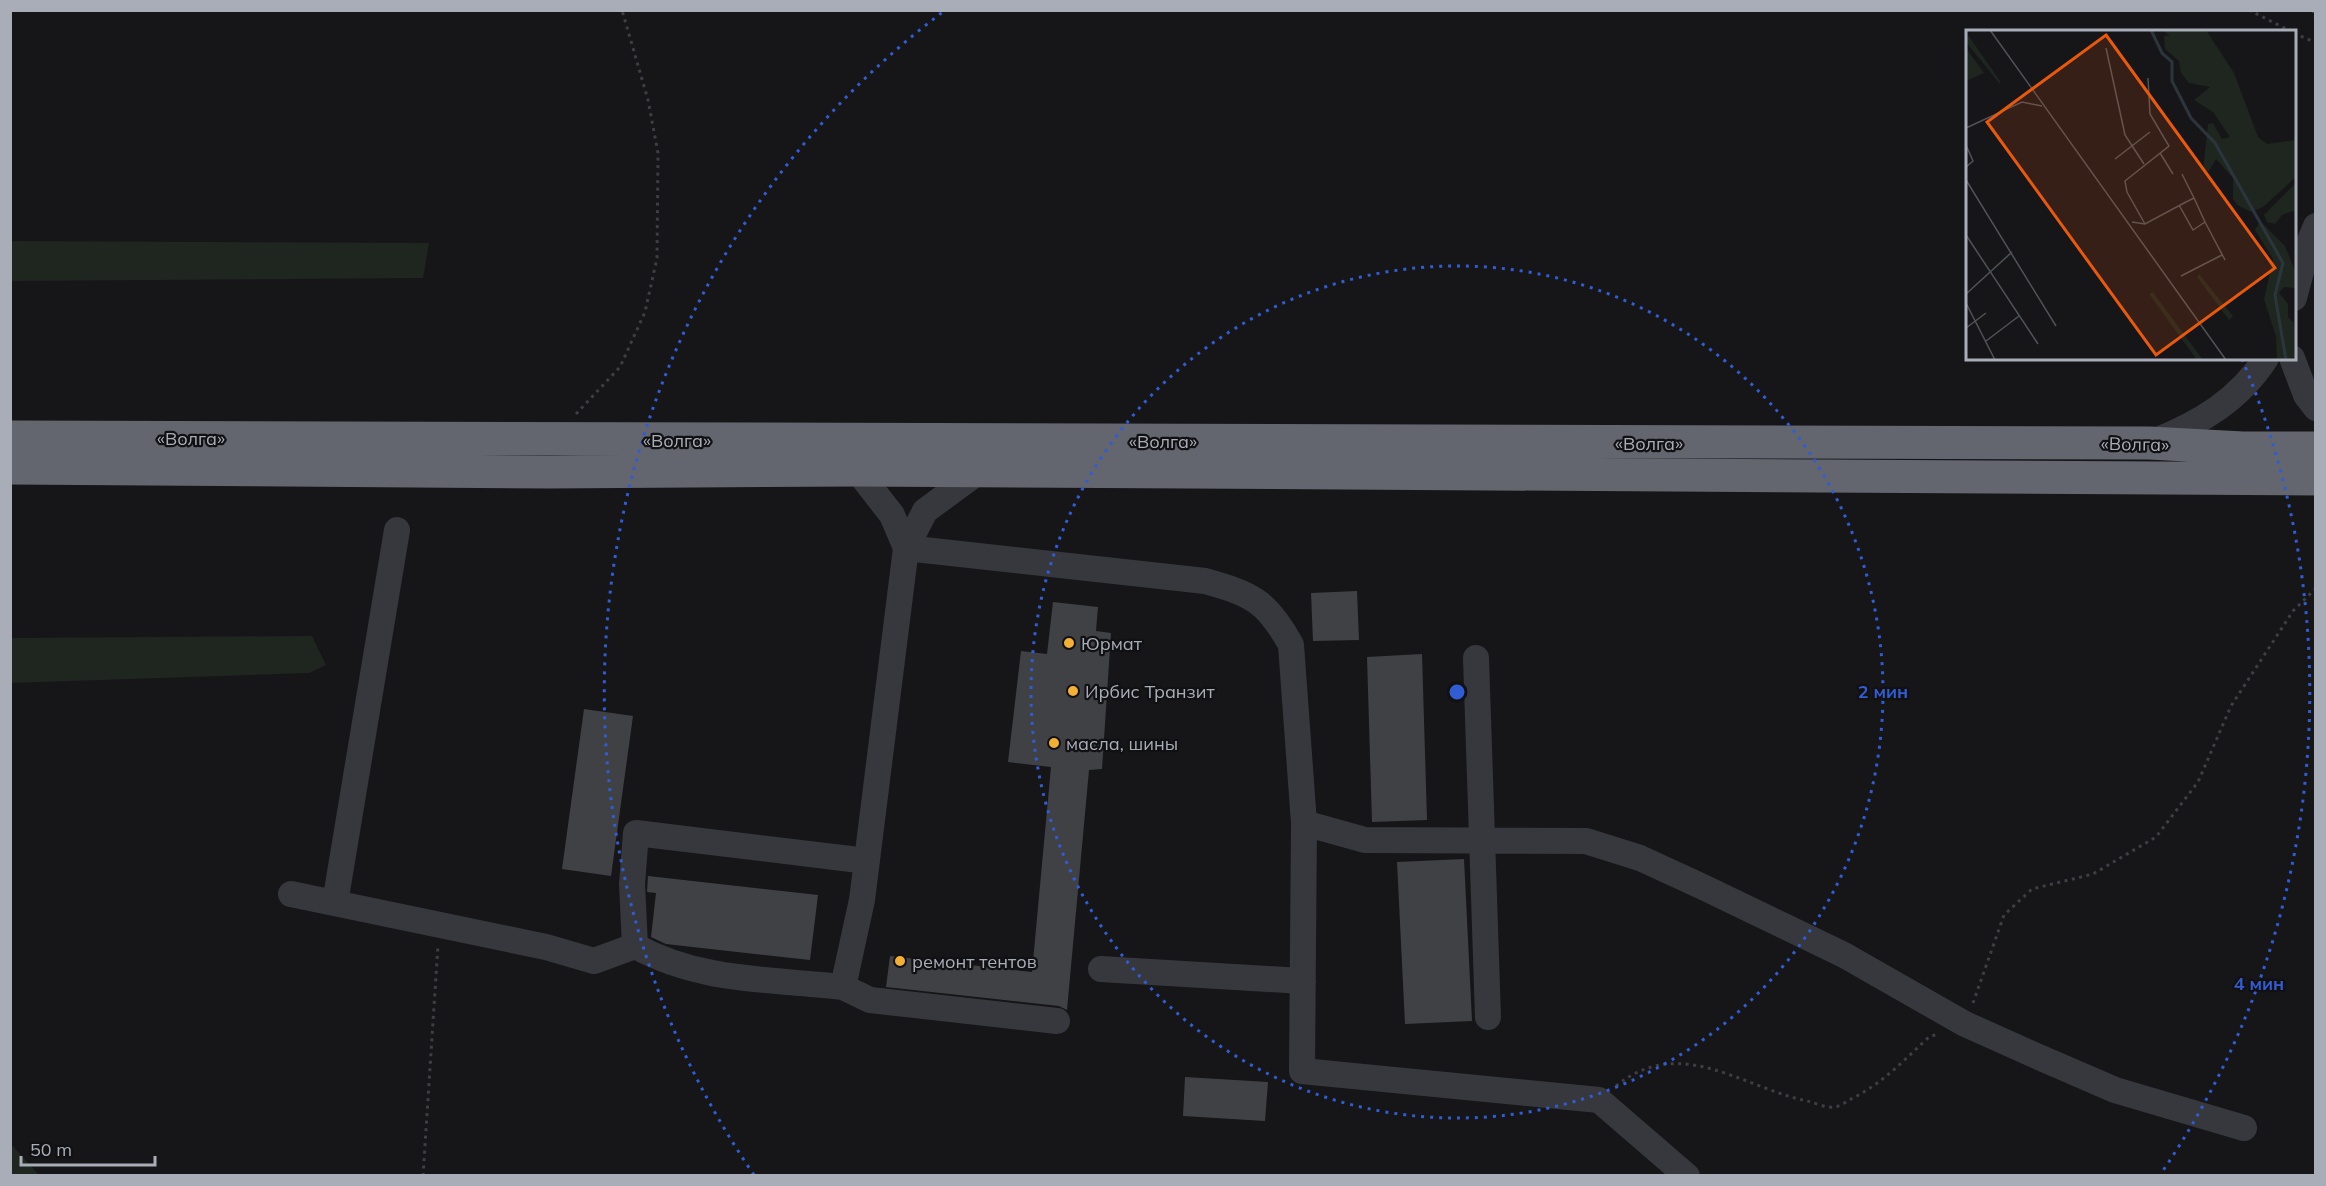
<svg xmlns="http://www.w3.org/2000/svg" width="2326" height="1186" viewBox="0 0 2326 1186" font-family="Mulish,sans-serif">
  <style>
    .green { fill: #1e261f }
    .building { fill: #404145 }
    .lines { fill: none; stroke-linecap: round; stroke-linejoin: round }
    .path { stroke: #3d3f44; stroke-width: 3; stroke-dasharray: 3 4.5; stroke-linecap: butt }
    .minor { stroke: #37383d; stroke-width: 26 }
    .highway { stroke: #63666e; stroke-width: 33 }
    .ring { fill: none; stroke: #325cd3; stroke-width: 3; stroke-dasharray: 3 6 }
    .poi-dot { fill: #f2b134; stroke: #111113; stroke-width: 2 }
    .labels { text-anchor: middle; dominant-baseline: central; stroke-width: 4.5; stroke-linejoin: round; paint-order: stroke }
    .street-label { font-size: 18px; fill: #a8adb8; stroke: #111113 }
    .poi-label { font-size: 18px; fill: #a8adb8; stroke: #111113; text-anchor: start }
    .inset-river { fill: none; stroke: #2c353c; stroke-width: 3 }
    .inset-road { fill: none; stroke: #505258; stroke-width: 1.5 }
    .view { fill: #e8590c; fill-opacity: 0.15; stroke: #e8590c; stroke-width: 3 }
    .inset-edge { fill: none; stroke: #a8adb8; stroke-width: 3 }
    .centre { fill: #325cd3; stroke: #111113; stroke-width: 3 }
    .ring-label { font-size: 18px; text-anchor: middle; font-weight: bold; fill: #325cd3; stroke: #111113; stroke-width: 4.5; stroke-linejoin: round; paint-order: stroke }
  </style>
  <rect width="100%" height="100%" fill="#161618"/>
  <!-- green -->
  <path class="green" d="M10,241H11L429,243L423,278L11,281Z
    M312,636L326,665L309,673L11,683V638Z
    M10,1144H11L39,1175H11Z"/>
  <!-- building -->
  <path class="building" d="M1357,591L1359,640L1313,641L1311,593Z
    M1053,602L1098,607L1096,631L1111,633L1102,769L1089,770L1067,1010L1059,1006L886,987L890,956L1032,972L1051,767L1008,762L1021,651L1047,654Z
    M1422,654L1427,820L1372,822L1367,657Z
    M584,709L633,716L611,876L562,869Z
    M1464,859L1472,1021L1405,1024L1397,862Z
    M648,876L818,895L810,960L666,944L651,937L656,893L647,892Z
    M1185,1077L1268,1082L1265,1121L1183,1116Z"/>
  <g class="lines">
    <!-- path -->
    <path class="path" d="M2249,10L2292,32
      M2313,10L2316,21
      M2294,33L2316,43
      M576,414L620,367L645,312L657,258L658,153L648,100L622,10
      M1973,1003L2004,915L2032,889L2093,874L2156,837L2198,782L2231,706L2293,611L2316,588
      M1616,1086C1680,1034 1741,1087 1807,1101C1815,1103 1826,1108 1834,1107C1839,1107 1846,1102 1851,1099C1882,1084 1904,1060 1929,1037L1938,1034
      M423,1176L438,945"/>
    <!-- minor -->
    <path class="minor" d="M2294,298L2308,245L2316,226
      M2292,358L2306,395L2316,408
      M2155,441C2200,423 2239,400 2266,358
      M857,470L892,515L906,548
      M906,548L1205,581C1252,594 1267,601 1291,645L1304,823L1302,1071L1599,1100L1687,1176
      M1476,658L1488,1017
      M1304,823L1365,840L1586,841L1640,858L1703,887L1844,955L1965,1024L2032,1054L2115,1090L2244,1128
      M867,861L636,833L632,884L635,946C700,982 771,979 843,987L862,900L906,548L925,511L978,472
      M291,894L546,947L594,961L635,946
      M335,903L397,530
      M1101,969L1303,981
      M843,987L870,1000L1057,1021"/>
    <!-- highway -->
    <path class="highway" d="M10,437L2149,443L2243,448H2316
      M10,468L550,472L857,470L2316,479"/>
  </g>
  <!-- distance rings -->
  <g class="ring">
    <circle cx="1457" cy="692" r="426"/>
    <path d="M754 1175A853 853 0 0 1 944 11M2242 359A853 853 0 0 1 2160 1175"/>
  </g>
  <!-- markers -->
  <g class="poi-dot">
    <circle cx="1069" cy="643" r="6"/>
    <circle cx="1073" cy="691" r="6"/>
    <circle cx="1054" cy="743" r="6"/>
    <circle cx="900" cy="961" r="6"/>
  </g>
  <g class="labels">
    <!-- street labels -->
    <g class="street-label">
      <text x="191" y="438">«Волга»</text>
      <text x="677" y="440">«Волга»</text>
      <text x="1163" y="441">«Волга»</text>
      <text x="1649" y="443">«Волга»</text>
      <text transform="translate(2135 444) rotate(1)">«Волга»</text>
    </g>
    <!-- poi labels -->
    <g class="poi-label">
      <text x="1081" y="643">Юрмат</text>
      <text x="1085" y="691">Ирбис Транзит</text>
      <text x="1066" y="743">масла, шины</text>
      <text x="912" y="961">ремонт тентов</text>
    </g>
  </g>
  <!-- overview -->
  <g transform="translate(1966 30)">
    <rect width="330" height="330" fill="#161618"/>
    <path d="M196,0H240L268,43L292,107L301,114L330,110V147L297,177L285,182L271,175L267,169V148L250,129L243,141H237L242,94L247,93L256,109L264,107L247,82L228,70L244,57L223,53L215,43L213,31L199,19L198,6H204ZM0,2L34,51V54L0,12ZM0,18L18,43L0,51ZM330,153V180L316,185L309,194L301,192L298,185ZM294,191L319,216L330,243V258L318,257L313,263L322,274V287L328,293L329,330H311L310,307L298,269L307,229L289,200ZM233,244L267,286L263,290L231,247ZM187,262L237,330H231L183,264Z" fill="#1e261f"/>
    <path class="inset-river" d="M185,0L196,23L206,32V51L225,88L249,113L317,233L309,265L320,330"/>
    <path class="inset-road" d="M24,0L260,330M140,18L159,105L178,134M0,98L56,72L76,76M0,115L7,131L0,137M194,123L207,144M149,129L184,102M216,144L228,168M0,150L90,296M166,192L179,194L218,173L228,168L239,192L227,200L213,175M239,192L259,230M179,194L161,162L159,151L203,116L184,84L182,48M0,205L72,314M215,246L256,225M0,264L46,222M0,273L29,330M0,298L20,283M20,311L53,286"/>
    <path class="view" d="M140,5L309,238L190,325L21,92Z"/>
    <rect width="330" height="330" class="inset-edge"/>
  </g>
  <circle cx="1457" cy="692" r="9" class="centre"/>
  <g class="ring-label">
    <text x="1883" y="698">2 мин</text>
    <text x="2259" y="990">4 мин</text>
  </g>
  <!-- border -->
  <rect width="2326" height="1186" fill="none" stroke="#a8adb8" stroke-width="24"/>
  <!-- scale -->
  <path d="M21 1156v9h134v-9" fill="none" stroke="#a8adb8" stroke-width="3"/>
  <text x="30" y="1156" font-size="18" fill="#a8adb8" stroke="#111113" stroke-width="4.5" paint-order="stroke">50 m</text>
</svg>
